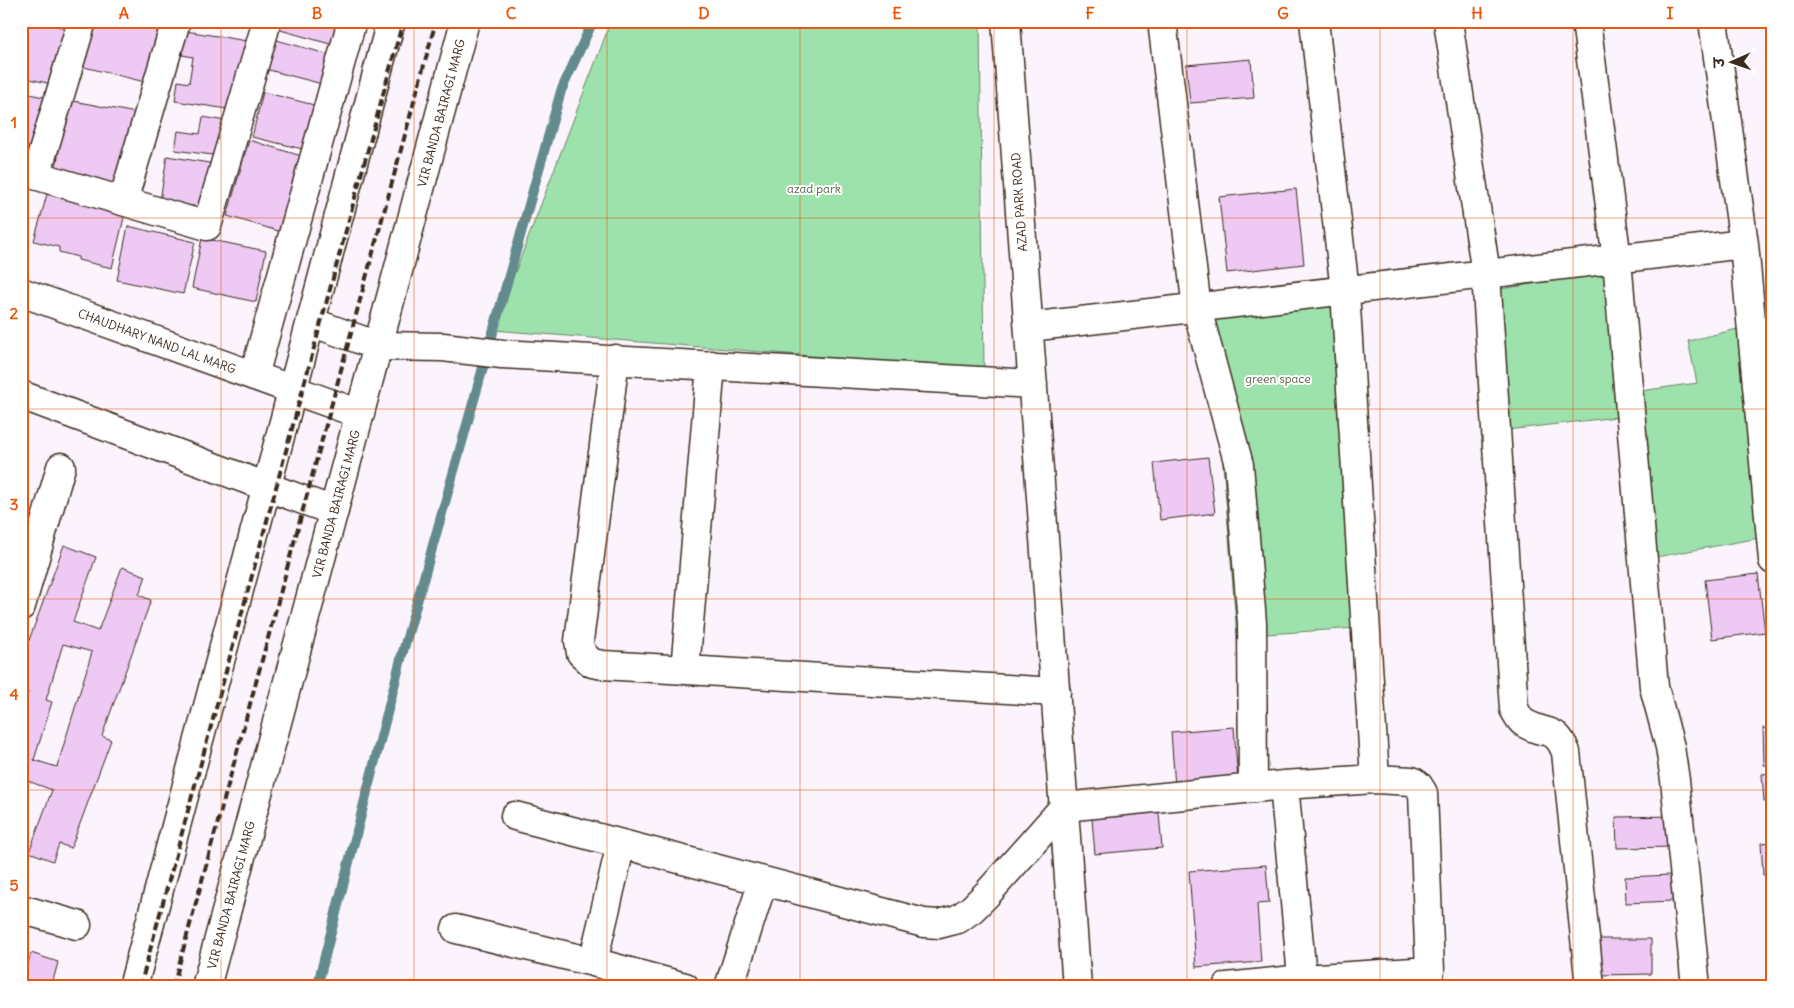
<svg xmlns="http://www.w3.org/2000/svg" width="1794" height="1008" viewBox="0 0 1794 1008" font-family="Delius,'Playpen Sans Deva',sans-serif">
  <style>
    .green { fill: #9de1ac; stroke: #6c8665 }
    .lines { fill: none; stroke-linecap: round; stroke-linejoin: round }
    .stream { stroke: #638b8e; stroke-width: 10 }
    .building { fill: #edc9f4; stroke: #3b2a1e; fill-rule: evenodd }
    .minor-casing { stroke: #3b2a1e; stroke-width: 31 }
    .major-casing { stroke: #3b2a1e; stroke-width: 31 }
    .minor { stroke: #fff; stroke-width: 28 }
    .major { stroke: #fff; stroke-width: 28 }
    .rail { stroke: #3b2a1e; stroke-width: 4; stroke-dasharray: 8 4; stroke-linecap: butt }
    .grid { fill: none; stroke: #e8590c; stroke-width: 1; stroke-opacity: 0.55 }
    .labels { text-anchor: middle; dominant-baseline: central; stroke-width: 4; stroke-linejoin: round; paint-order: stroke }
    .street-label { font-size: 12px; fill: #3b2a1e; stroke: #fff }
    .park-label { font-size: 12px; fill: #586149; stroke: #fff }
    .neatline { fill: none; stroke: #e8590c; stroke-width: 2 }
    .grid-label { font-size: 16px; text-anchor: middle; font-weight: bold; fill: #e8590c }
  </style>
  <rect width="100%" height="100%" fill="#fbf4fd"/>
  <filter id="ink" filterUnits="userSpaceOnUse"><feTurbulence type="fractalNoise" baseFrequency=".02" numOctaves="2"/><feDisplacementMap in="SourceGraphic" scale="10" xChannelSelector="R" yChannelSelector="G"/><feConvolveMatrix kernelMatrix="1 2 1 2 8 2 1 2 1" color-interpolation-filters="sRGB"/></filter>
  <g filter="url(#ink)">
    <!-- green -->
    <path class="green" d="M611,21H980L984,370L493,330Z
      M1608,272L1617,417L1507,430L1501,289Z
      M1334,304L1357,628L1237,636L1217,390L1206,321Z
      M1741,328L1759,538L1656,557L1640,391L1697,383L1688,341Z"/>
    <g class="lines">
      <!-- stream -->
      <path class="stream" d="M317,987L402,655L561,91L593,21"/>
    </g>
    <!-- building -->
    <path class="building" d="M28,21H38L69,29L56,85L21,77V32L26,33Z
      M88,21H165L149,83L76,65Z
      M280,21H343L337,46L277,29Z
      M186,31L247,41L234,110L175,101L178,81L189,83L193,57L182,55Z
      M273,39L334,56L326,85L265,69Z
      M1251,59L1254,98L1190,103L1186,65Z
      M21,92L52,99L31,167L21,164Z
      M263,92L318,106L307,150L252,137Z
      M68,100L141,114L120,186L55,173Z
      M203,117L231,122L220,156L175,150L178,131L200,134Z
      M249,140L308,158L285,233L227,216Z
      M167,156L215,164L206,208L160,201Z
      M49,187L126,209L112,268L78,260V257L59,252V247L34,241Z
      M1296,189L1304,264L1227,273L1219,197Z
      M128,226L195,242L183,294L117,280Z
      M202,238L266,251L256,302L192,288Z
      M1208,457L1215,513L1160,520L1154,463Z
      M64,545L96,557L73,622L98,631L122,567L146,576L139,595L151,600L102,736L111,740L71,848L59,844L53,861L29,852L52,790L28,781L21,800V710L28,692L21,690L23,678H21V662ZM63,644L92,652L57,767L34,760L52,702L46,700Z
      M1758,574L1765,632L1712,639L1705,580Z
      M1234,727L1238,782L1175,787L1171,732Z
      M1763,728H1773V765H1764Z
      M1773,773V801L1764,802L1762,774Z
      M1158,802L1162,848L1095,854L1091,808Z
      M1675,816V847L1617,848L1616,817Z
      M1773,842V875H1763L1761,843Z
      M1266,865L1269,903L1257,904L1261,962L1196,967L1189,871Z
      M1672,875L1673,901L1626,903L1625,877Z
      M1598,939H1651V974L1598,975Z
      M31,953L58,962L52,985L56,987H21Z"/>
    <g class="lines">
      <!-- minor casing -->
      <g class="minor-casing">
        <path id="minor" d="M1006,21L1077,987
          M1162,21L1197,309L1239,465L1252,623L1253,788
          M1314,21L1345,291L1375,779
          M1448,21L1486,274L1514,709C1517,714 1521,722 1526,724C1547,736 1555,725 1566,752L1590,987
          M1586,21L1617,260L1654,687L1670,747L1675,780L1696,987
          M1713,21L1744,244L1773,560
          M21,171L207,226L267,21
          M36,175L82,21
          M123,201L176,21
          M21,292L360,414
          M311,322L378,346L443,347L502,354L1033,384
          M1029,327L1744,244
          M615,359L579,641L581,653L592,663L603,665L1056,692
          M254,376L352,21
          M21,395L267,487L334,511
          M21,606L61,467
          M685,670L711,365
          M515,816L924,923L939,924L958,919L972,909L987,894L1064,807L1284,785L1303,987
          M21,909L77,925
          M456,929L593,962L621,844
          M593,962L685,987
          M729,987L763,881
          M1227,987L1302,979L1430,971L1423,793L1418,785L1412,781L1375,779L1284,785"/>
      </g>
      <!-- major casing -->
      <g class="major-casing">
        <path id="major" d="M133,987L391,21
          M206,987L465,21"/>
      </g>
      <!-- minor -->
      <use href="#minor" class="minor"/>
      <!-- major -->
      <use href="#major" class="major"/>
      <!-- rail -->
      <path class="rail" d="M140,987L403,21
        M173,987L436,21"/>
    </g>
  </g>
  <!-- grid -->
  <path class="grid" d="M221,21V987M414,21V987M607,21V987M800,21V987M994,21V987M1187,21V987M1380,21V987M1573,21V987M21,218H1773M21,409H1773M21,599H1773M21,790H1773"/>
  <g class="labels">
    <!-- street labels -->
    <g class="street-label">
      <text transform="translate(441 113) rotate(-75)">VIR BANDA BAIRAGI MARG</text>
      <text transform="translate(1019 202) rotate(-94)">AZAD PARK ROAD</text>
      <text transform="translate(157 341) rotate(20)">CHAUDHARY NAND LAL MARG</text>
      <text transform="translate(336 504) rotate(-75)">VIR BANDA BAIRAGI MARG</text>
      <text transform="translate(231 895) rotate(-75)">VIR BANDA BAIRAGI MARG</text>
    </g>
    <!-- park labels -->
    <g class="park-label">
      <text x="814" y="188">azad park</text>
      <text x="1278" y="378">green space</text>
    </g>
  </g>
  <!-- margin -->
  <rect width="1794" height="1008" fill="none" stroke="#fff" stroke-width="55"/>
  <!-- north arrow -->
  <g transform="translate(1732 62) rotate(268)" stroke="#ffffff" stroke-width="4" paint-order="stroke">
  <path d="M0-4L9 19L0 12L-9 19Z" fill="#3b2a1e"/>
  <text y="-8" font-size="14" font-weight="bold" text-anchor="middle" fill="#3b2a1e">उ</text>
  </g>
  <rect x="28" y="28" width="1738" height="952" class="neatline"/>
  <g class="grid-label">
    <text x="124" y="19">A</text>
    <text x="317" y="19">B</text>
    <text x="511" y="19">C</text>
    <text x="704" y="19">D</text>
    <text x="897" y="19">E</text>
    <text x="1090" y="19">F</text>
    <text x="1283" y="19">G</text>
    <text x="1477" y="19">H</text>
    <text x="1670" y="19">I</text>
    <text x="14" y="128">1</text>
    <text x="14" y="319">2</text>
    <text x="14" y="510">3</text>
    <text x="14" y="700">4</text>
    <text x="14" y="891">5</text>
  </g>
</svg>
